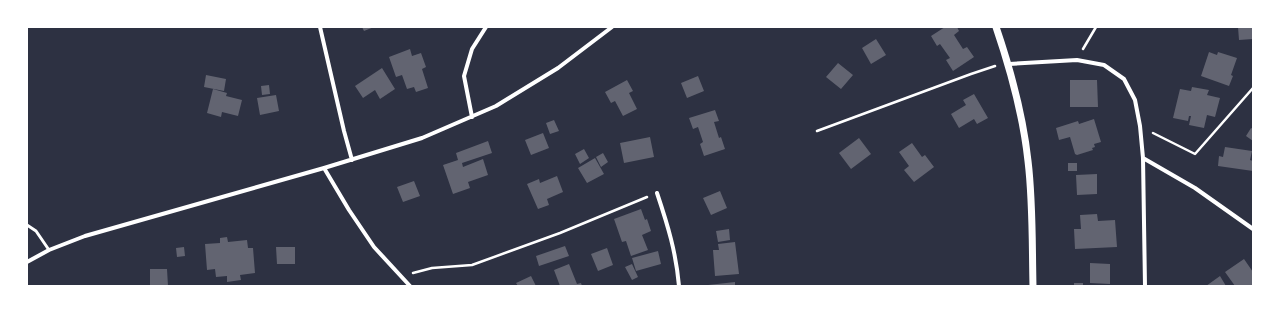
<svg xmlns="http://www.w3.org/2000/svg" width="1280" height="313" viewBox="0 0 1280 313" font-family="Ubuntu,sans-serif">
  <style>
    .building { fill: #626471 }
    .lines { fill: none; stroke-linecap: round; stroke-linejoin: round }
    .path { stroke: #fff; stroke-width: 2.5 }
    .service { stroke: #fff; stroke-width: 3 }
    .minor { stroke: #fff; stroke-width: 4 }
    .tertiary { stroke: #fff; stroke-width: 7 }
  </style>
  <rect width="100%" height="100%" fill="#2d3142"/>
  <!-- building -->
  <path class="building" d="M362,27H374L364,31Z
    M945,27H957L959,31L954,35L963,49L967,47L974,57L953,71L946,60L950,58L940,44L937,46L931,36Z
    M1238,27H1253V39L1239,40Z
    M876,39L886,55L871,64L862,48Z
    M410,49L412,56L421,53L426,67L422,69L428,88L416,92L414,87L407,89L402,75L396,77L389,57Z
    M1209,52L1217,55L1218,52L1237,58L1231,75L1233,76L1229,86L1201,76Z
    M838,63L853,75L841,89L826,77Z
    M382,68L395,89L380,99L375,90L363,98L355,86Z
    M206,75L226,79L224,91L204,87Z
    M698,76L704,91L687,98L681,83Z
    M627,80L633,91L629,93L637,109L623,116L615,101L611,103L605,92Z
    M1070,80H1097L1098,107H1070Z
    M269,85L270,94L262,95L261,86Z
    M1192,87L1209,90L1207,95L1220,98L1215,117L1207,115L1204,128L1189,125L1191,116H1189L1188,121L1173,118L1180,89L1191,91Z
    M213,89L227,93L226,96L242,100L238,116L222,112L221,117L207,113Z
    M974,94L988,118L977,124L974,119L959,128L951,114L966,105L963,100Z
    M276,95L279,111L260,115L257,98Z
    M715,110L719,121L714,122L719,138L721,137L725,149L704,156L700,144L703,142L698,127L693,129L689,118Z
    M1094,119L1101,142L1094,144L1095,147L1092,148L1093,150L1077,155L1075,154L1070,137L1059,140L1056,128L1078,121L1079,124Z
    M554,120L559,131L550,134L546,123Z
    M1251,128L1253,129V141L1246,136Z
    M543,133L549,148L531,155L525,140Z
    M650,137L654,157L624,163L620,143Z
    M859,138L871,154L851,169L839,153Z
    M488,141L492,153L462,163L463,167L483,159L488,175L468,182L470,188L453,194L443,165L458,160L456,153Z
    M912,143L922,157L925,155L934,167L914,182L904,170L909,166L899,152Z
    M1225,147L1252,151L1250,160L1253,161V171L1218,166L1219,156L1223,157Z
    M584,149L589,158L580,164L575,154Z
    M603,153L608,162L601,167L596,157Z
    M595,158L604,174L587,183L578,168Z
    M1068,163H1077V171H1068Z
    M1097,174V194L1077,195L1076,175Z
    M557,176L563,192L547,199L549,205L538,209L527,184L539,179L540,183Z
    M414,181L420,196L403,202L397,187Z
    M720,191L727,208L711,215L703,198Z
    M641,209L645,220L647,219L651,231L642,235L648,250L631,256L626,241L622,242L614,219Z
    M1097,214L1098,221L1115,220L1117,247L1075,249L1074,229H1081L1080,215Z
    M729,229L730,240L718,242L716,231Z
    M227,237L228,242L247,240L248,248H253L255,273L240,275L241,280L227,282V276L216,277L215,269L207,270L205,244L220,243V238Z
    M735,242L739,274L715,276L713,250H719L718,244Z
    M565,246L569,256L539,266L536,256Z
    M184,247L185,256L177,257L176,248Z
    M276,247H295V264H277Z
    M607,248L613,265L598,271L591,254Z
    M658,251L661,264L636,271L632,258Z
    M1244,259L1253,272V286H1235L1225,272Z
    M1090,263L1110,264V284L1090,283Z
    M569,264L577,284L581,283L582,286H560L554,270Z
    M632,264L638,277L632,280L625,267Z
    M150,269H167L168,286H150Z
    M531,276L536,286H518L516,283Z
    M1220,276L1226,286H1206Z
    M735,282V286H708V285Z
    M1074,283H1083V286H1074Z"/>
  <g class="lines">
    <!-- path -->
    <path class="path" d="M1083,49L1096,27
      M817,131L971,74L995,66
      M1153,133L1195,154L1253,88
      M413,273L432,268L472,265L560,233L647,197"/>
    <!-- service -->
    <path class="service" d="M27,225L36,231L49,250"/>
    <!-- minor -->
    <path class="minor" d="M320,27L344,131L352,160
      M1009,64L1077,60L1104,65L1124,79L1135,100L1140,126L1143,158L1145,286
      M472,117L464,76L472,49L486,27
      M1143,158L1195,188L1253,229
      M324,168L349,210L374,247L410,286
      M657,193C668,226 676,252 679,286
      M27,262L49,250L85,236L324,168L422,138L496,106L558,68L612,27"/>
    <!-- tertiary -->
    <path class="tertiary" d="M996,27C1011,71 1023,115 1028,161C1033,202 1032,244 1033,286"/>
  </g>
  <!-- border -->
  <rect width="1280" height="313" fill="none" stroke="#ffffff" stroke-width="56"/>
</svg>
